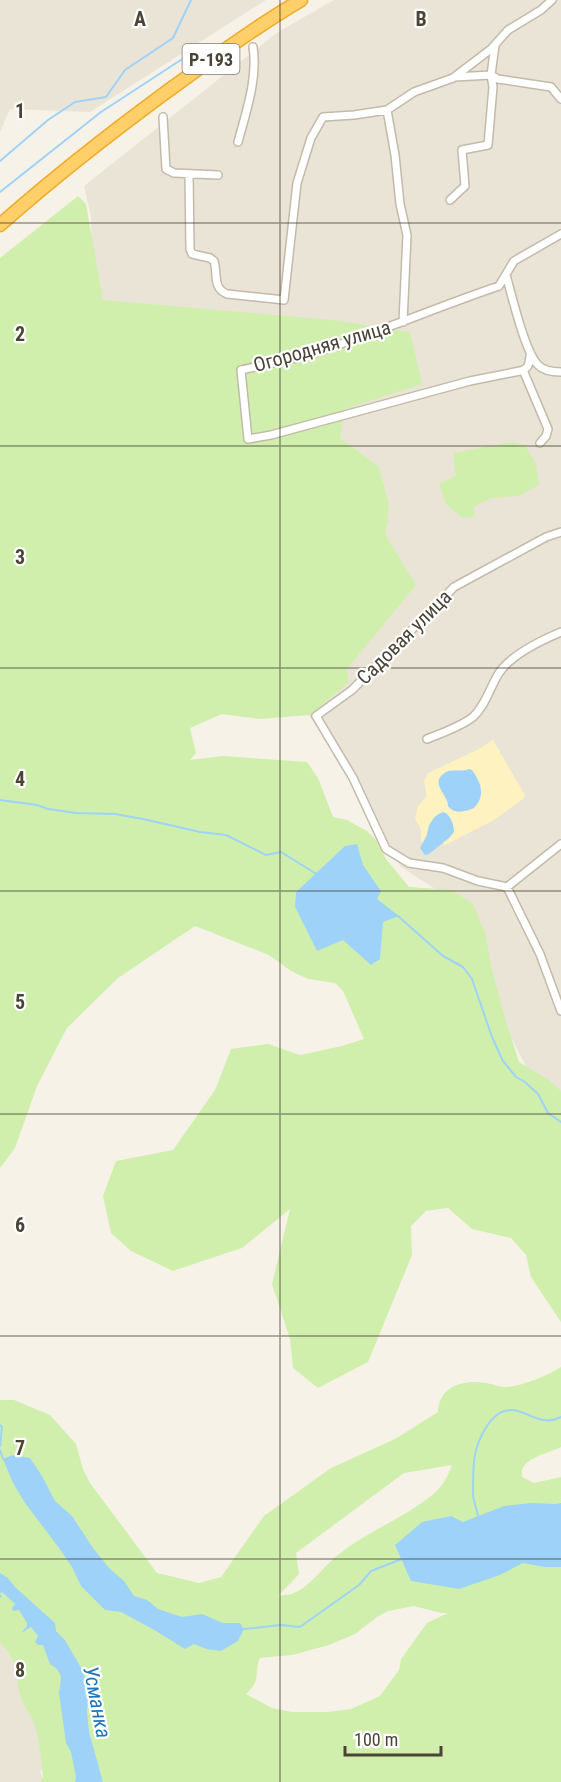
<svg xmlns="http://www.w3.org/2000/svg" width="561" height="1782" viewBox="0 0 561 1782" font-family="'Roboto Condensed',sans-serif">
  <style>
    .residential { fill: #eae4d6 }
    .green { fill: #d0efad; fill-rule: evenodd }
    .sand { fill: #fef2c1 }
    .water { fill: #9ed2f9 }
    .lines { fill: none; stroke-linecap: round; stroke-linejoin: round }
    .stream { stroke: #9ed2f9; stroke-width: 2 }
    .street-casing { stroke: #c3baa9; stroke-width: 10 }
    .highway-casing { stroke: #f0aa28; stroke-width: 15 }
    .street { stroke: #fff; stroke-width: 7 }
    .highway { stroke: #ffd06a; stroke-width: 12 }
    .grid { fill: none; stroke: #4b4336; stroke-width: 1.5; stroke-opacity: 0.55 }
    .labels { text-anchor: middle; dominant-baseline: central; stroke-width: 4.5; stroke-linejoin: round; paint-order: stroke }
    .shield { fill: #fff; stroke: #817b72; stroke-width: 1.5 }
    .shield-label { font-size: 18px; font-weight: bold; fill: #4b4336 }
    .street-label { font-size: 20px; fill: #4b4336; stroke: #fff }
    .water-label { font-size: 21px; font-style: italic; fill: #2077bb; stroke: #fff }
    .grid-label { font-size: 20px; text-anchor: middle; font-weight: bold; fill: #4b4336; stroke: #fff; stroke-width: 4.5; stroke-linejoin: round; paint-order: stroke }
  </style>
  <rect width="100%" height="100%" fill="#f6f2e8"/>
  <!-- residential -->
  <path class="residential" d="M0,0H266L90,112L10,109L0,132Z
    M334,0H561V1097L531,1076L501,1018L468,910L401,867L333,749L305,710L93,306L91,217L84,186L278,32Z
    M0,1633L65,1753L40,1771L44,1782H0Z"/>
  <!-- green -->
  <path class="green" d="M78,196L86,204L103,300L333,320L410,332L422,384L345,409L340,438L379,467L389,505L388,520L385,534L416,585L347,669L348,683L310,715L260,719L222,714L190,728L196,753L190,760L223,756L307,762L318,778L333,817L347,820L367,831L376,840L386,859L409,887L452,890L473,904L486,935L491,966L505,1018L519,1062L549,1080L561,1091V1322L531,1277L526,1255L511,1238L472,1229L448,1208L426,1211L411,1226L412,1255L368,1362L318,1388L293,1368L290,1339L272,1284L290,1209L242,1248L173,1271L131,1251L111,1233L103,1196L116,1161L173,1150L215,1090L231,1049L268,1044L300,1055L342,1046L364,1039L343,991L335,983L308,979L291,971L269,955L195,926L118,978L67,1028L37,1086L15,1148L0,1168V258Z
    M511,442L525,445L536,464L539,485L519,496L491,498L474,507L475,516L463,518L446,504L439,484L456,476L453,453Z
    M561,1367V1447C548,1454 518,1458 522,1477L534,1483L561,1477V1782H39L43,1778C42,1763 39,1736 34,1723C30,1713 23,1705 20,1694C14,1672 19,1661 0,1643V1400H14L50,1415L76,1444L83,1469L90,1483L157,1573L199,1583L221,1577L264,1516L331,1468L395,1439L438,1412C439,1386 463,1379 486,1383C493,1384 501,1388 509,1387C524,1385 549,1375 561,1367ZM452,1465C447,1478 443,1486 432,1495C403,1519 367,1531 338,1555C326,1564 309,1587 296,1592C291,1595 284,1595 278,1596L299,1574L296,1553L404,1473ZM414,1606L441,1613H448L427,1623L401,1659L399,1670L380,1696L351,1709L327,1712H292L272,1708L246,1694C263,1678 253,1673 260,1658L292,1655L329,1645L355,1634L377,1617L388,1611Z"/>
  <!-- sand -->
  <path class="sand" d="M493,740L525,795L524,798L494,820L445,845L443,842L454,832C454,826 450,816 445,812L429,824L426,836L422,843L421,840V830L415,819L418,806L427,796L424,781L428,773L477,750Z"/>
  <!-- water -->
  <path class="water" d="M469,769L472,770C481,783 486,795 474,808C468,811 456,814 451,809C446,805 449,805 447,801C444,793 433,783 442,775C450,767 460,773 469,769Z
    M443,812C450,814 454,824 454,832L449,838L429,854L425,855L420,848C422,844 425,840 427,835C429,824 432,816 443,812Z
    M357,844L363,865L381,891L377,899L399,916L383,922L380,959L371,965L343,940L317,951L295,907L296,892L345,846Z
    M13,1455L30,1458L42,1476L55,1501L72,1516L93,1548L110,1569L124,1581L134,1596L147,1600L158,1609L182,1617L202,1614L223,1623H240L244,1629L238,1641L221,1651L206,1649L194,1644L185,1649L156,1631L121,1612L105,1610L81,1586L72,1567L59,1548L25,1503L13,1483L3,1459Z
    M531,1503L555,1504L561,1503V1567H545L523,1563L500,1575L459,1589L411,1581L395,1545L422,1522L451,1516L463,1522L504,1506Z
    M0,1573L8,1578L15,1587L55,1623L56,1631L65,1640L84,1673L85,1692L88,1701L87,1711L89,1732L103,1782H75L76,1777L71,1752L66,1743L59,1693L61,1679L60,1674L56,1668L50,1664L43,1645H38L35,1642L38,1636L31,1627L21,1633L27,1626V1623L19,1610L13,1611L12,1608L15,1604L2,1592L0,1594L2,1597L0,1598Z"/>
  <g class="lines">
    <!-- stream -->
    <path class="stream" d="M0,161L48,120L75,102L106,97L125,70L173,38L191,0
      M0,192L101,112L190,54
      M0,800L37,805L48,809L76,813L115,814L143,819L200,832L226,835L266,855L281,852L318,875
      M398,916L443,956L463,967L472,979L492,1037L503,1061L516,1077L525,1082L538,1094L548,1113L561,1122
      M0,1425L2,1427L0,1446
      M0,1450L3,1459
      M478,1516C477,1509 473,1501 473,1494C473,1484 473,1472 474,1461C476,1443 490,1408 513,1410C529,1412 542,1427 561,1417
      M244,1629L281,1625L300,1627L359,1585L371,1571L402,1559"/>
    <!-- street casing -->
    <g class="street-casing">
      <path id="street" d="M495,45L491,75L498,79L551,87L561,99
        M387,110L395,155L400,204L407,235L403,322
        M163,117L166,169L174,173L218,175
        M238,142C246,112 258,78 253,47
        M189,174L190,249L192,254L210,258L214,261C218,273 212,288 227,294L284,300L297,183L311,138L323,117L354,115L387,110L414,92L453,78L491,49L508,30L541,10L552,0
        M450,200L465,186L462,150L488,145L493,87L491,75L455,77
        M506,275C512,296 525,352 538,365C544,371 553,372 561,372
        M530,356C529,365 529,368 520,371L470,381L271,435L248,439L241,370C262,365 283,362 304,356C370,336 434,308 499,286L514,261L561,234
        M523,370L548,429L546,436L540,443
        M427,739C442,733 460,727 473,717C486,705 490,687 499,673C511,655 542,640 561,632
        M507,887L478,881L443,868L409,863L386,849L353,778L316,716L352,690L454,587L546,537L561,532
        M507,887L540,954L561,1011
        M507,887L561,844"/>
    </g>
    <!-- highway casing -->
    <g class="highway-casing">
      <path id="highway" d="M0,225C53,178 108,135 165,93C209,61 254,28 301,0"/>
    </g>
    <!-- street -->
    <use href="#street" class="street"/>
    <!-- highway -->
    <use href="#highway" class="highway"/>
  </g>
  <!-- grid -->
  <path class="grid" d="M280,0V1782M0,223H561M0,446H561M0,668H561M0,891H561M0,1114H561M0,1336H561M0,1559H561"/>
  <g class="labels">
    <!-- shield labels -->
    <rect class="shield" x="182.5" y="44" width="57" height="30" rx="4.5"/>
    <g class="shield-label">
      <text x="211" y="59">Р-193</text>
    </g>
    <!-- street labels -->
    <g class="street-label">
      <text transform="translate(322 346) rotate(-16)">Огородняя улица</text>
      <text transform="translate(404 637) rotate(-45)">Садовая улица</text>
    </g>
    <!-- water labels -->
    <g class="water-label">
      <text transform="translate(97 1702) rotate(79)">Усманка</text>
    </g>
  </g>
  <g class="grid-label">
    <text x="140" y="26">A</text>
    <text x="421" y="26">B</text>
    <text x="20" y="118">1</text>
    <text x="20" y="341">2</text>
    <text x="20" y="564">3</text>
    <text x="20" y="786">4</text>
    <text x="20" y="1009">5</text>
    <text x="20" y="1232">6</text>
    <text x="20" y="1455">7</text>
    <text x="20" y="1677">8</text>
  </g>
  <!-- scale -->
  <path d="M345 1746v9h96v-9" fill="none" stroke="#4b4336" stroke-width="3"/>
  <text x="354" y="1746" font-size="18" fill="#4b4336" stroke="#ffffff" stroke-width="4.5" paint-order="stroke">100 m</text>
</svg>
